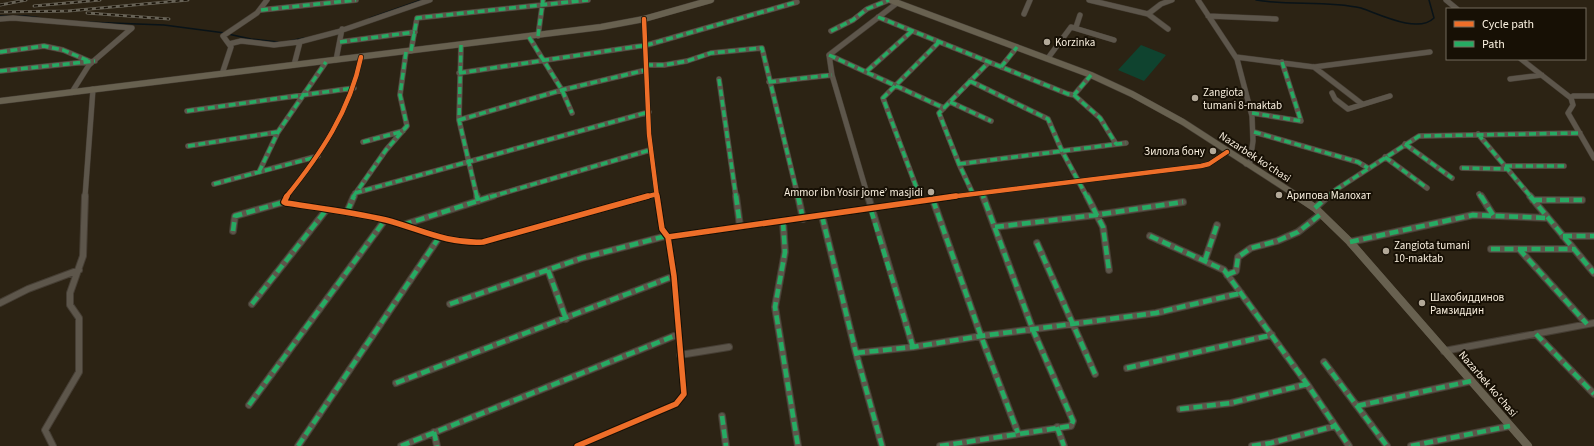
<svg xmlns="http://www.w3.org/2000/svg" width="1594" height="446" viewBox="0 0 1594 446" font-family="'Source Sans 3',sans-serif">
  <style>
    .green { fill: #0f432f }
    .lines { fill: none; stroke-linecap: round; stroke-linejoin: round }
    .stream { stroke: #091318; stroke-width: 1.5 }
    .minor-far1-casing { stroke: #463e34; stroke-width: 6 }
    .minor-casing { stroke: #463e34; stroke-width: 8 }
    .major-far1-casing { stroke: #463e34; stroke-width: 7 }
    .major-casing { stroke: #463e34; stroke-width: 8 }
    .minor-far1 { stroke: #5d564b; stroke-width: 5 }
    .minor { stroke: #5d564b; stroke-width: 6 }
    .major-far1 { stroke: #686150; stroke-width: 6 }
    .major { stroke: #686150; stroke-width: 8 }
    .rail-casing { stroke: #686357; stroke-width: 3 }
    .rail { stroke: #171005; stroke-width: 1.5; stroke-dasharray: 4; stroke-linecap: butt }
    .quiet-far1 { stroke: #26ab63; stroke-width: 3.5; stroke-dasharray: 7 3.5; stroke-linecap: butt }
    .quiet { stroke: #26ab63; stroke-width: 4.5; stroke-dasharray: 9 4.5; stroke-linecap: butt }
    .cycleway-far1-casing { stroke: #171005; stroke-width: 6 }
    .cycleway-casing { stroke: #171005; stroke-width: 8 }
    .cycleway-far1 { stroke: #ee6e29; stroke-width: 4.5 }
    .cycleway { stroke: #ee6e29; stroke-width: 5.5 }
    .poi-dot { fill: #b3a999; stroke: #171005; stroke-width: 1.5 }
    .labels { text-anchor: middle; dominant-baseline: central; stroke-width: 4; stroke-linejoin: round; paint-order: stroke }
    .poi-label { font-size: 11px; fill: #fbf1e0; stroke: #171005; text-anchor: start }
    .street-label { font-size: 11px; fill: #fbf1e0; stroke: #171005 }
  </style>
  <rect width="100%" height="100%" fill="#2c2314"/>
  <!-- green -->
  <path class="green" d="M1141,45L1166,55L1144,81L1118,70Z"/>
  <g class="lines">
    <!-- stream -->
    <path class="stream" d="M1256,0C1290,6 1327,0 1361,8C1379,14 1418,34 1434,18L1429,0
      M0,16H26L41,18
      M370,18L421,0
      M85,22L164,25L225,33
      M228,34L251,39L278,42
      M289,41L304,38"/>
    <!-- minor-far1 casing -->
    <g class="minor-far1-casing">
      <path id="minor-far1" d="M1089,0L1148,14L1168,29
        M1198,0L1237,59L1252,116L1253,141L1250,162L1246,164
        M1446,0L1457,9
        M261,10L356,0
        M1024,14L1030,0
        M1148,14L1161,4L1172,0
        M1208,16L1276,19
        M878,17L1068,94L1074,95L1091,75
        M0,19L13,18L132,28L89,65L72,92
        M644,19L649,134L657,197
        M1076,27L1080,15
        M831,31L853,20L867,9L889,0
        M538,36L543,0
        M529,37L562,90L572,113
        M340,42L415,32
        M229,44L241,41L274,45L299,42L337,32L430,0
        M461,45L459,120L477,197
        M411,51L417,18L588,0
        M0,52L44,46L63,50L89,61
        M829,55L944,108
        M1236,57L1314,67L1430,52
        M1048,58L1071,27L1114,40
        M1521,59L1571,98
        M336,60L342,29
        M294,65L300,42
        M646,65H664L687,61L711,53L762,48L798,197
        M1001,67L1017,47
        M1314,67L1362,104
        M0,71L95,61
        M867,71L912,31
        M459,73L647,45L797,2
        M222,74L231,47L223,36L257,13L267,0
        M719,79L736,197
        M1510,79L1542,75
        M970,81L1048,119L1062,151L1087,197
        M769,82L832,75
        M1332,93L1335,99L1348,109L1390,96
        M1074,95L1100,118L1116,144
        M1594,96H1573L1571,98L1573,105L1568,113L1594,158
        M950,102L991,121
        M187,111L354,88
        M1252,113L1301,121L1282,62
        M459,120L562,90L646,70
        M1254,132L1358,162L1368,168
        M1478,134L1531,197
        M363,142L403,131
        M1405,144L1452,178
        M188,146L278,132
        M1385,157L1427,188
        M959,164L1126,143
        M1505,166H1564
        M1462,168L1507,169
        M259,172L278,132L326,62
        M214,184L318,156
        M355,193L649,112
        M982,193L984,197
        M973,194L959,164L939,113L988,63
        M1479,194L1481,197
        M85,197L93,89
        M286,197C320,155 350,111 361,57
        M353,197L386,150L407,126L400,95L406,52
        M490,197L650,150
        M645,197L657,194
        M868,197L832,75L829,55L897,3
        M920,197L883,98L939,42
        M949,197L1201,166L1209,164L1227,152
        M1327,197L1337,189L1419,136L1580,133"/>
    </g>
    <!-- minor casing -->
    <g class="minor-casing">
      <path id="minor" d="M287,196L284,202L286,203C319,208 353,212 386,220C420,229 446,244 483,242L648,196
        M477,196L478,201
        M736,196L740,226
        M798,196L803,219
        M868,196L913,347
        M919,196L921,201
        M1087,196L1103,227L1109,270
        M1481,196L1493,215
        M1530,196L1594,273
        M933,200L981,336L1018,433
        M1533,200H1582
        M1315,208L1328,196
        M347,212L354,196
        M822,216L856,353L882,446
        M783,222L785,252L775,307L798,446
        M403,225L493,196
        M995,227L1096,215L1183,202
        M233,231L235,216L284,202
        M1150,236L1224,270L1307,384L1349,446
        M1563,236H1594
        M668,237L956,196
        M1350,242L1473,215L1548,218
        M1037,243L1095,374
        M1491,249H1574
        M1519,249L1587,324
        M1205,260L1217,225
        M548,270L566,319
        M1227,275L1236,271L1238,257L1251,248L1277,241L1298,232L1321,214
        M0,303L28,289L79,270
        M252,304L327,209
        M450,304L582,258L666,236
        M1536,334L1594,394
        M1444,351L1594,323
        M856,353L913,347L981,336L1156,313L1241,293
        M680,355L729,347
        M1324,362L1387,446
        M1127,368L1272,335
        M396,383L674,276
        M249,405L385,220
        M1357,406L1471,381
        M1180,409L1231,403L1307,384
        M722,416L726,446
        M1057,427L1064,446
        M434,432L437,446
        M53,446L45,430L79,372V318L70,305V293L83,256L85,196
        M298,446L438,239
        M401,446L679,334
        M577,446L676,404L684,394L674,276L668,237L662,229L657,196
        M940,446L1071,426L1073,421L1033,330L983,196
        M1252,446L1271,443L1335,426
        M1411,446L1510,426"/>
    </g>
    <!-- major-far1 casing -->
    <g class="major-far1-casing">
      <path id="major-far1" d="M890,0L1091,75L1132,94L1183,122L1299,197
        M0,101L601,27L644,19L711,0"/>
    </g>
    <!-- major casing -->
    <g class="major-casing">
      <path id="major" d="M1297,196L1315,208L1350,242L1528,446"/>
    </g>
    <!-- minor-far1 -->
    <use href="#minor-far1" class="minor-far1"/>
    <!-- minor -->
    <use href="#minor" class="minor"/>
    <!-- major-far1 -->
    <use href="#major-far1" class="major-far1"/>
    <!-- major -->
    <use href="#major" class="major"/>
    <!-- rail casing -->
    <g class="rail-casing">
      <path id="rail" d="M0,5L26,0
        M34,6L100,0
        M0,12L68,11L188,0
        M87,13L169,19"/>
    </g>
    <!-- rail -->
    <use href="#rail" class="rail"/>
    <!-- quiet-far1 -->
    <path class="quiet-far1" d="M261,10L356,0
      M878,17L1068,94L1074,95L1091,75
      M831,31L853,20L867,9L889,0
      M538,36L543,0
      M529,37L562,90L572,113
      M340,42L415,32
      M461,45L459,120L477,197
      M411,51L417,18L588,0
      M0,52L44,46L63,50L89,61
      M829,55L944,108
      M646,65H664L687,61L711,53L762,48L798,197
      M1001,67L1017,47
      M0,71L95,61
      M867,71L912,31
      M459,73L647,45L797,2
      M719,79L736,197
      M970,81L1048,119L1062,151L1087,197
      M769,82L832,75
      M1074,95L1100,118L1116,144
      M950,102L991,121
      M187,111L354,88
      M1252,113L1301,121L1282,62
      M459,120L562,90L646,70
      M1254,132L1358,162L1368,168
      M1478,134L1531,197
      M363,142L404,131
      M1405,144L1452,178
      M188,146L278,132
      M1385,157L1427,188
      M959,164L1126,143
      M1505,166H1564
      M1462,168L1507,169
      M259,172L278,132L326,62
      M214,184L316,157
      M355,193L649,112
      M982,193L984,197
      M973,194L959,164L939,113L988,63
      M1479,194L1481,197
      M353,197L386,150L407,126L400,95L406,52
      M490,197L650,150
      M920,197L883,98L939,42
      M1327,197L1337,189L1419,136L1580,133"/>
    <!-- quiet -->
    <path class="quiet" d="M477,196L478,201
      M736,196L740,226
      M798,196L803,219
      M919,196L921,201
      M1087,196L1103,227L1109,270
      M1481,196L1493,215
      M1530,196L1594,273
      M933,200L981,336L1018,433
      M1533,200H1582
      M1315,208L1328,196
      M871,210L913,347
      M347,212L354,196
      M822,216L856,353L882,446
      M783,222L785,252L775,307L798,446
      M403,225L493,196
      M995,227L1096,215L1183,202
      M233,231L235,216L284,202
      M1150,236L1224,270L1307,384L1349,446
      M1563,236H1594
      M1350,242L1473,215L1548,218
      M1037,243L1095,374
      M1491,249H1574
      M1519,249L1587,324
      M1205,260L1217,225
      M548,270L566,319
      M1227,275L1236,271L1238,257L1251,248L1277,241L1298,232L1321,214
      M252,304L327,209
      M450,304L582,258L666,236
      M1536,334L1594,394
      M856,353L913,347L981,336L1156,313L1241,293
      M1324,362L1387,446
      M1127,368L1272,335
      M396,383L674,276
      M249,405L385,220
      M1357,406L1471,381
      M1180,409L1231,403L1307,384
      M722,416L726,446
      M1057,427L1064,446
      M434,432L437,446
      M298,446L438,239
      M401,446L679,334
      M940,446L1071,426L1073,421L1033,330L983,196
      M1252,446L1271,443L1335,426
      M1411,446L1510,426"/>
    <!-- cycleway-far1 casing -->
    <g class="cycleway-far1-casing">
      <path id="cycleway-far1" d="M644,19L649,134L657,197
        M286,197C320,155 350,111 361,57
        M645,197L657,194
        M949,197L1201,166L1209,164L1227,152"/>
    </g>
    <!-- cycleway casing -->
    <g class="cycleway-casing">
      <path id="cycleway" d="M287,196L284,202L286,203C319,208 353,212 386,220C420,229 446,244 483,242L648,196
        M668,237L956,196
        M577,446L676,404L684,394L674,276L668,237L662,229L657,196"/>
    </g>
    <!-- cycleway-far1 -->
    <use href="#cycleway-far1" class="cycleway-far1"/>
    <!-- cycleway -->
    <use href="#cycleway" class="cycleway"/>
  </g>
  <!-- markers -->
  <g class="poi-dot">
    <circle cx="1047" cy="42" r="4"/>
    <circle cx="1195" cy="98" r="4"/>
    <circle cx="1213" cy="151" r="4"/>
    <circle cx="931" cy="192" r="4"/>
    <circle cx="1279" cy="195" r="4"/>
    <circle cx="1386" cy="251" r="4"/>
    <circle cx="1422" cy="303" r="4"/>
  </g>
  <g class="labels">
    <!-- poi labels -->
    <g class="poi-label">
      <text x="1055" y="42">Korzinka</text>
      <text x="1203" y="92">Zangiota<tspan x="1203" dy="13">tumani 8-maktab</tspan></text>
      <text x="1205" y="151" text-anchor="end">Зилола бону</text>
      <text x="923" y="192" text-anchor="end">Ammor ibn Yosir jome’ masjidi</text>
      <text x="1287" y="195">Арипова Малохат</text>
      <text x="1394" y="245">Zangiota tumani<tspan x="1394" dy="13">10-maktab</tspan></text>
      <text x="1430" y="297">Шахобиддинов<tspan x="1430" dy="13">Рамзиддин</tspan></text>
    </g>
    <!-- street labels -->
    <g class="street-label">
      <text transform="translate(1255 157) rotate(33)">Nazarbek ko'chasi</text>
      <text transform="translate(1488 384) rotate(49)">Nazarbek ko'chasi</text>
    </g>
  </g>
  <!-- legend -->
  <rect x="1446" y="8" width="140" height="52" fill="#171005" stroke="#726a5d"/>
  <rect x="1454" y="21" width="20" height="6" fill="#ee6e29" stroke="#726a5d"/>
  <text x="1482" y="28" font-size="12" fill="#fbf1e0">Cycle path</text>
  <rect x="1454" y="41" width="20" height="6" fill="#26ab63" stroke="#726a5d"/>
  <text x="1482" y="48" font-size="12" fill="#fbf1e0">Path</text>
</svg>
